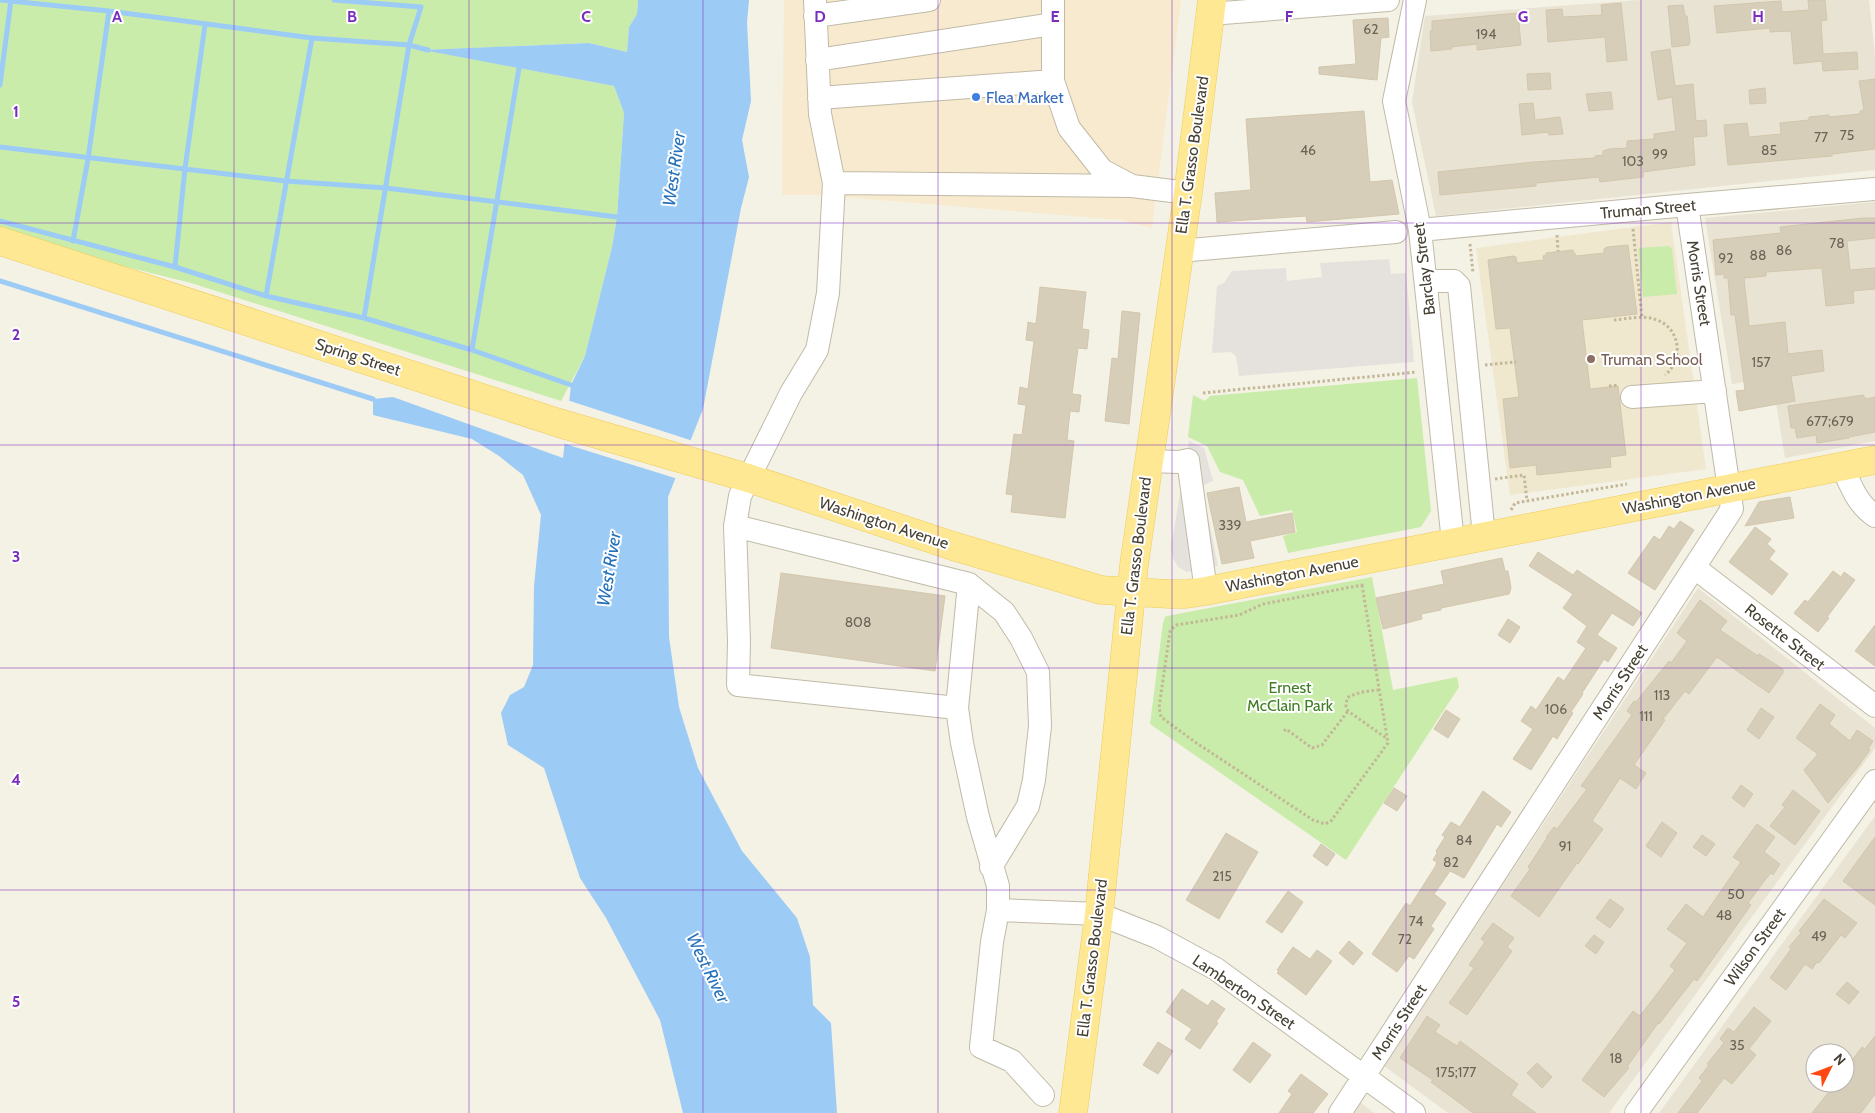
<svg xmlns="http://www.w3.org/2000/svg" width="1875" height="1113" viewBox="0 0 1875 1113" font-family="Cabin,sans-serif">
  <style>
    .residential { fill: #e9e3d3; fill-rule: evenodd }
    .commercial { fill: #f8eace }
    .education { fill: #efe8ce }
    .green { fill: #c9ecaa }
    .parking { fill: #e5e2de }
    .water { fill: #9ccbf6 }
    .pier { fill: #f4f1e5 }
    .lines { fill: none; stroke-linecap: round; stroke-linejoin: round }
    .stream { stroke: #9ccbf6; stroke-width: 5 }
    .building { fill: #d7ceba; stroke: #d2c6ac }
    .minor-casing { stroke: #c0baa7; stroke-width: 24 }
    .major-casing { stroke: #eecc5a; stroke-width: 29 }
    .path { stroke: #c3b797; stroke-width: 3; stroke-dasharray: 2.5 2.5; stroke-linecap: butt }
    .minor { stroke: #fff; stroke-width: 22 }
    .major { stroke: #ffe893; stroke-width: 28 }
    .grid { fill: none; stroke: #7b2cbf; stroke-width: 1; stroke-opacity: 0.55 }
    .shop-dot { fill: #3f7fe0; stroke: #fff; stroke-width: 2 }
    .education-dot { fill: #8d6e63; stroke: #fff; stroke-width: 2 }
    .labels { text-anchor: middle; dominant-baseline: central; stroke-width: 4; stroke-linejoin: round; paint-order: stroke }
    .number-label { font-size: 14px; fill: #6b6456 }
    .shop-label { font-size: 16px; fill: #366cbe; stroke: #fff; text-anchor: start }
    .street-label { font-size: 16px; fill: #474134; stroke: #fff }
    .education-label { font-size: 16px; fill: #785e54; stroke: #fff; text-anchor: start }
    .park-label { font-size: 16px; fill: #3e7e22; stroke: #fff }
    .water-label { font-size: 18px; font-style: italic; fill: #2471bc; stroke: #fff }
    .grid-label { font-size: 16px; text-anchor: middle; font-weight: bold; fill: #7b2cbf; stroke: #fff; stroke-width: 4; stroke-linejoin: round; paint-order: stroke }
  </style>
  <rect width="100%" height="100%" fill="#f4f1e5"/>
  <!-- residential -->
  <path class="residential" d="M1639,0H1869L1875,54V170L1436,216L1412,102L1425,16Z
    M1875,202V441L1785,458L1772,378L1732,384L1705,218Z
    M1698,588L1875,728V748L1609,1113H1448L1384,1066Z
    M1875,816V1111L1873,1113H1659ZM1815,1053H1845V1083H1815Z
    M1360,1102L1374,1113H1353Z"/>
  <!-- commercial -->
  <path class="commercial" d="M784,0H1181L1152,228L1121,220L820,195H782Z"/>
  <!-- education -->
  <path class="education" d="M1671,222L1706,469L1510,495L1476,248Z"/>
  <!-- green -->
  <path class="green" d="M0,0H638L637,14L629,27L627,52L589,43L426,50L614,86L624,113L617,217L612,247L585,356L561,401L191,283L99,260L0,229Z
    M1669,246L1672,249L1677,294L1643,297L1638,248Z
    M1417,378L1431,511L1421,527L1288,553L1283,536L1297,532L1292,510L1260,516L1243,480L1220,472L1207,446L1188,437L1193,395L1205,401L1210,396Z
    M1372,577L1393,690L1457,677L1459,687L1346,860L1150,724L1163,623L1165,617L1167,616Z"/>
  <!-- parking -->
  <path class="parking" d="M1389,259L1391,274L1406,273L1414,362L1239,376L1236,356L1231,352L1212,353L1217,286L1224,283L1232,271L1286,268L1287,281L1322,277L1320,263Z
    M1189,441L1204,448L1213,481L1202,486L1218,566L1187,572L1178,567L1173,558L1171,547Z"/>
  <!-- water -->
  <path class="water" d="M638,0H749L747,22L751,101L742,140L749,177L741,208L703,409L668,497L669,637L679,707L698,768L742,851L797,918L810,957L813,1005L831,1023L837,1113H683L660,1020L606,918L580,878L544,768L508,745L501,713L510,695L524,687L533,665L534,586L541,515L523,475L499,456L472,439L373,415V399L393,397L563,458L571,385L585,356L612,247L617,217L624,113L614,86L423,50L589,43L627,52L629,27L637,14Z"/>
  <!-- pier -->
  <path class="pier" d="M567,400L693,441L678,479L562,443Z"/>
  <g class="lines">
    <!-- stream -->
    <path class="stream" d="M0,0L109,11L312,38L409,45L364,318
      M334,0L421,7L409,45L428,50
      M0,85L11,0
      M0,147L286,181L386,188L617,217
      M0,221L175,267L266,296L364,318L472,350L571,385
      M73,241L88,159L109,11
      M175,267L185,168L205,25
      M0,281L373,399
      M266,296L312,38
      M472,350L520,62"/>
  </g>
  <!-- building -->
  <path class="building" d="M1808,0H1825L1827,20L1821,21L1823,54L1857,52L1858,69L1823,71L1822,61L1794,64L1791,31L1770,32V28L1717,33L1714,6L1781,1L1782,12L1809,10Z
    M1621,3L1627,60L1607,62L1605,37L1548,42L1546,10L1562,9L1563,17L1602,15L1601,5Z
    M1683,5L1685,16H1687L1690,42L1689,45L1672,47L1668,6Z
    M1518,13L1521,45L1477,50V44L1451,47L1452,49L1431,51L1430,31H1432V21Z
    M1388,18L1389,37L1381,38L1377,80L1319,74V67L1356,64L1353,20Z
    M1670,49L1675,86L1693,84L1696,121L1706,120L1707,136L1693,137L1695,165L1643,172V177L1600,182L1599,177L1536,183V186L1440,195L1438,172L1534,162L1595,158V156L1603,155V151L1609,149L1627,148V141L1654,139V134L1676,131L1672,97L1658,100L1651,52Z
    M1550,73L1551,89L1528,90L1527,74Z
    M1875,79V149L1832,154V156L1728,165L1724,125L1747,123L1749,137L1781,134L1780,123L1809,120V117L1829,115V117L1860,114V111L1864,110L1859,81Z
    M1765,88L1766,103L1750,104L1749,90Z
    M1611,92L1613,109L1589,111L1586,94Z
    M1533,103L1535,120L1560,117L1563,134L1549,135L1548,132L1522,135L1519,104Z
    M1364,111L1370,182L1392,180L1399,214L1307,222L1306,216L1217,222L1215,193L1251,190L1246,119Z
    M1863,218H1875V238L1847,241L1850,270L1875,268V289L1853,291L1854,303L1826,306L1822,268L1766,272V276L1744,278L1749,326L1785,322L1788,354L1822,350L1824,371L1791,376L1795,401L1739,411L1736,391L1745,390L1735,315H1731L1728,278H1724V274L1716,275L1713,240L1781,233L1780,227Z
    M1628,245L1637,314L1582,320L1590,389L1618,386L1626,455L1610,457L1611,467L1537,475L1536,465L1510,468L1503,399L1519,397L1510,328L1496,329L1488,260L1513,256L1516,257L1517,263L1544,260L1543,256L1546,255V253L1573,250L1576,256L1604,253V249L1607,247Z
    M1040,287L1086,292L1082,329L1089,330L1087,349L1078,348L1072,394L1081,395L1079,412L1070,411L1067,440L1074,441L1065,518L1011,512L1013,495L1006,494L1014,434L1022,435L1026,405L1018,404L1020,387L1028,389L1034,341L1026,340L1028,322L1036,324Z
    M1122,311L1140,313L1129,424L1105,421L1112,358L1118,359Z
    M1863,395L1866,399L1875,397V432L1849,437V438L1817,443L1816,435L1797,438L1795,428H1791L1788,406Z
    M1239,487L1246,522L1292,513L1295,532L1250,541L1254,558L1222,564L1207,493Z
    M1790,497L1794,518L1745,526L1759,502Z
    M1680,521L1694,530L1655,590L1628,573L1654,536L1660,540L1669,526L1674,529Z
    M1755,527L1771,539L1767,544L1775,551L1769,559L1788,574L1772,595L1729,562Z
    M1538,552L1573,575L1577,570L1642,613L1633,626L1612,613L1597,635L1617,648L1608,662L1604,659L1582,693L1583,694L1571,712L1573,713L1557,739L1553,736L1531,770L1513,759L1533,729L1521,721L1531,706L1536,710L1558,677L1564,681L1586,648L1577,642L1587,626L1563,608L1573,594L1529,566Z
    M1502,558L1505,571H1508L1511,588L1509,594L1441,608V610L1421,614L1422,619L1383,629L1376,598L1444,584L1441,571Z
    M1833,571L1841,577L1844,572L1855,580L1827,617L1829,618L1818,632L1794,613L1805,600L1808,602Z
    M781,573L945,596L935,671L771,648Z
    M1700,600L1727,621L1720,630L1758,656L1759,654L1783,669V673L1769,693L1717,657L1689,694L1685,691L1663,719L1665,720L1634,765L1646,773L1636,789L1620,778L1592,821L1603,829L1578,864L1577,863L1539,917L1511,896L1530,869L1528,867L1547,838L1546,837L1554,827L1557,829L1587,789L1581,786L1632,715L1627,711L1634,701L1636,702L1669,661L1671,663L1687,641L1677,633Z
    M1508,619L1520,627L1510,643L1498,635Z
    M1875,625V666L1855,651Z
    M1820,704L1835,715L1829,724L1850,741L1857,730L1873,741L1868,749L1870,750L1857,768L1828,803L1804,770L1818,754L1796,738Z
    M1761,708L1774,717L1759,739L1747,730Z
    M1446,710L1460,719L1448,738L1434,729Z
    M1741,785L1753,794L1744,807L1732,798Z
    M1394,788L1407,796L1397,811L1384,803Z
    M1793,790L1820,811L1795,845L1770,826L1785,807L1782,805Z
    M1483,791L1511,812L1501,827L1497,824L1464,878L1450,871L1434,894L1446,903L1431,926L1434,929L1414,959L1409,956L1397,972L1372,954L1406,903L1410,906L1435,867L1437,862L1433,860L1437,853L1436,851L1445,837L1442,835L1451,822L1460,827Z
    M1662,822L1677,833L1661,857L1646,846Z
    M1757,824L1775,837L1764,852L1780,864L1773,875L1771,873L1765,880L1748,903L1751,905L1697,981L1694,979L1659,1024L1658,1023L1627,1067L1629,1068L1604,1097L1582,1080L1633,1011L1640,1016L1675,970L1670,966L1687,943L1667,929L1686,904L1703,917L1741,862L1733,857Z
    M1226,833L1258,852L1219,919L1186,900Z
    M1702,835L1715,844L1706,856L1693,847Z
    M1875,837V905L1843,881Z
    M1321,844L1335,854L1327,866L1313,856Z
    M1288,891L1303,902L1282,933L1266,922Z
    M1610,899L1624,909L1610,928L1596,918Z
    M1824,899L1857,923L1845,938L1841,935L1819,963L1817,962L1812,969L1805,964L1786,990L1770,978L1791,949L1789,947L1801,933L1799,931Z
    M1493,923L1514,938L1507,947L1512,951L1467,1015L1449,1003L1474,968L1469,965L1485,942L1481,939Z
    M1594,935L1604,942L1596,954L1585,946Z
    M1349,941L1363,953L1353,965L1339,953Z
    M1293,947L1310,959L1317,950L1332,961L1306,995L1277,973L1279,972L1277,970Z
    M1847,982L1859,992L1849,1004L1836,994Z
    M1182,989L1208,1006L1212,1000L1225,1009L1216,1022L1218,1023L1200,1049L1185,1039L1192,1029L1166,1012Z
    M1754,1007L1771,1021L1749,1049L1756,1055L1732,1084L1724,1078L1697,1113H1678L1702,1081L1699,1078L1709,1065L1707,1064L1724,1043L1720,1039L1728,1028L1734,1032Z
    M1427,1016L1440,1025L1435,1032L1457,1046L1460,1041L1518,1084L1511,1095L1536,1113H1473L1431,1082L1433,1080L1400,1058Z
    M1875,1036V1094L1861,1113H1812L1836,1083H1845V1074L1855,1061L1853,1059L1862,1047L1865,1049Z
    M1158,1042L1173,1051L1158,1074L1143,1065Z
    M1253,1042L1271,1055L1250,1083L1233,1070Z
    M1537,1063L1552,1077L1542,1088L1527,1073Z
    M1301,1074L1328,1094L1313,1113H1279L1292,1094L1288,1091Z"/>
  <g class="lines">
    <!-- minor casing -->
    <g class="minor-casing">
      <path id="minor" d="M815,0L820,114L834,183
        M1053,0V81L1069,128L1102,170L1132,186L1188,193
        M1415,0L1394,101L1420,230L1453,542
        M1210,14L1388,0
        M815,16L929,0
        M817,60L1053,24
        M819,98L1053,81
        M1420,230L1687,205L1875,189
        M1179,251L1396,232
        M1426,281H1454L1459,286L1484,536
        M1632,397L1715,391
        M1148,461L1179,462L1188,460L1206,591
        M1842,466C1851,486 1857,504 1875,516
        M735,526L969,584L957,708L962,743L978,817L998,886V910L992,942L981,1047L1012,1061L1043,1095
        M1695,568L1875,706
        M969,584L1004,612L1021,638L1038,672L1040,726L1034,780L1028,806L991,867
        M957,708L738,685L739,641L735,526L740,496L791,393L817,350L828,293L834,183L1132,186
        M998,910L1099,914L1157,937L1216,969L1414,1113
        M1340,1113L1732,509L1687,205
        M1636,1113L1875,781"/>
    </g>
    <!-- major casing -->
    <g class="major-casing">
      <path id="major" d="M0,241L559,423L748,478L953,546L1101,590L1169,594H1186L1206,591L1875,460
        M1073,1113L1099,914L1134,565L1188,193L1212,0"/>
    </g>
    <!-- path -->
    <path class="path" d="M1633,229L1642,318
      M1557,235L1558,251
      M1470,244L1473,273
      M1614,320C1626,319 1642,315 1654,319C1680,326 1685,359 1665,375
      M1485,365L1516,362
      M1609,386L1618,385
      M1203,393L1417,372
      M1495,479L1524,475L1527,501
      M1511,510L1515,503L1627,484
      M1362,585L1388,743L1331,821L1325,824L1313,820L1195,742L1161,717L1159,708L1170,631L1176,625L1239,615L1263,604Z
      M1379,690C1368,691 1357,692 1347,698L1346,706L1348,711L1386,738
      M1284,731L1286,729L1312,748L1322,745L1348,711"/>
    <!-- minor -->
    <use href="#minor" class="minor"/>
    <!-- major -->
    <use href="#major" class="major"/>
  </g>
  <!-- grid -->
  <path class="grid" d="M234,0V1113M469,0V1113M703,0V1113M938,0V1113M1172,0V1113M1406,0V1113M1641,0V1113M0,223H1875M0,445H1875M0,668H1875M0,890H1875"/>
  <!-- markers -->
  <circle class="shop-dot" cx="976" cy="97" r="5"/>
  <circle class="education-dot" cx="1591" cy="359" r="5"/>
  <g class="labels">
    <!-- number labels -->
    <g class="number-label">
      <text x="1371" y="29">62</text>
      <text x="1486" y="34">194</text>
      <text x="1847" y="135">75</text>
      <text x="1821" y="137">77</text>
      <text x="1308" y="150">46</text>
      <text x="1769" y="150">85</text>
      <text x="1660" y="154">99</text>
      <text x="1633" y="161">103</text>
      <text x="1837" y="243">78</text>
      <text x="1784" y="250">86</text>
      <text x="1758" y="255">88</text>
      <text x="1726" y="258">92</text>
      <text x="1761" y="362">157</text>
      <text x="1830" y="421">677;679</text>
      <text x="1230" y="525">339</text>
      <text x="858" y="622">808</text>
      <text x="1662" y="695">113</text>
      <text x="1556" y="709">106</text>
      <text x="1646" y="716">111</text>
      <text x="1464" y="840">84</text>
      <text x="1565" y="846">91</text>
      <text x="1451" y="862">82</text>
      <text x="1222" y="876">215</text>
      <text x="1736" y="894">50</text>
      <text x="1724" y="915">48</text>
      <text x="1416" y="921">74</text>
      <text x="1819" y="936">49</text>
      <text x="1405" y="939">72</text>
      <text x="1737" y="1045">35</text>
      <text x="1616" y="1058">18</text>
      <text x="1456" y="1072">175;177</text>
    </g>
    <!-- shop labels -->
    <g class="shop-label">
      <text x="986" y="97">Flea Market</text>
    </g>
    <!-- street labels -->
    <g class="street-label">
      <text transform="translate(1192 155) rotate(-82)">Ella T. Grasso Boulevard</text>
      <text transform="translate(1648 209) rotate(-5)">Truman Street</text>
      <text transform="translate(1424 269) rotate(-97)">Barclay Street</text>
      <text transform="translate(1699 283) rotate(81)">Morris Street</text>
      <text transform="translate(358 357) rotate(18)">Spring Street</text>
      <text transform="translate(1689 496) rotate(-11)">Washington Avenue</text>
      <text transform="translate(884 523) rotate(18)">Washington Avenue</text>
      <text transform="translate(1136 556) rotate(-83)">Ella T. Grasso Boulevard</text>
      <text transform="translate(1292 574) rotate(-11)">Washington Avenue</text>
      <text transform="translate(1785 637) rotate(38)">Rosette Street</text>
      <text transform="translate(1620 682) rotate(-57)">Morris Street</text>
      <text transform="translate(1755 947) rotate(-54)">Wilson Street</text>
      <text transform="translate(1092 958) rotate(-83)">Ella T. Grasso Boulevard</text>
      <text transform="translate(1244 992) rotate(34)">Lamberton Street</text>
      <text transform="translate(1399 1022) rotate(-57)">Morris Street</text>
    </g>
    <!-- education labels -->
    <g class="education-label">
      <text x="1601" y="359">Truman School</text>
    </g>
    <!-- park labels -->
    <g class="park-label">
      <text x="1290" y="687">Ernest<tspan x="1290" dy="18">McClain Park</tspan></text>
    </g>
    <!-- water labels -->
    <g class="water-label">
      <text transform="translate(674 169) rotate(-82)">West River</text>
      <text transform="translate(609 569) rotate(-81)">West River</text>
      <text transform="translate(708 968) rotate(64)">West River</text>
    </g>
  </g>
  <g class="grid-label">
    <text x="117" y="22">A</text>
    <text x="352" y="22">B</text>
    <text x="586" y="22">C</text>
    <text x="820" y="22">D</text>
    <text x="1055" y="22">E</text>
    <text x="1289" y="22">F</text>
    <text x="1523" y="22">G</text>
    <text x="1758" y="22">H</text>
    <text x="16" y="117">1</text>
    <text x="16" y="340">2</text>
    <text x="16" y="562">3</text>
    <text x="16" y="785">4</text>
    <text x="16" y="1007">5</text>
  </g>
  <!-- north arrow -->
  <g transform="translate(1830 1068) rotate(48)"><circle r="24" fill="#ffffff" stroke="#b5b3ae"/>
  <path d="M0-4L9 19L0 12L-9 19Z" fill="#ff4711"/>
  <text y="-8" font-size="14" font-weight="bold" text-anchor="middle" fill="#474134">N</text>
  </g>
</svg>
